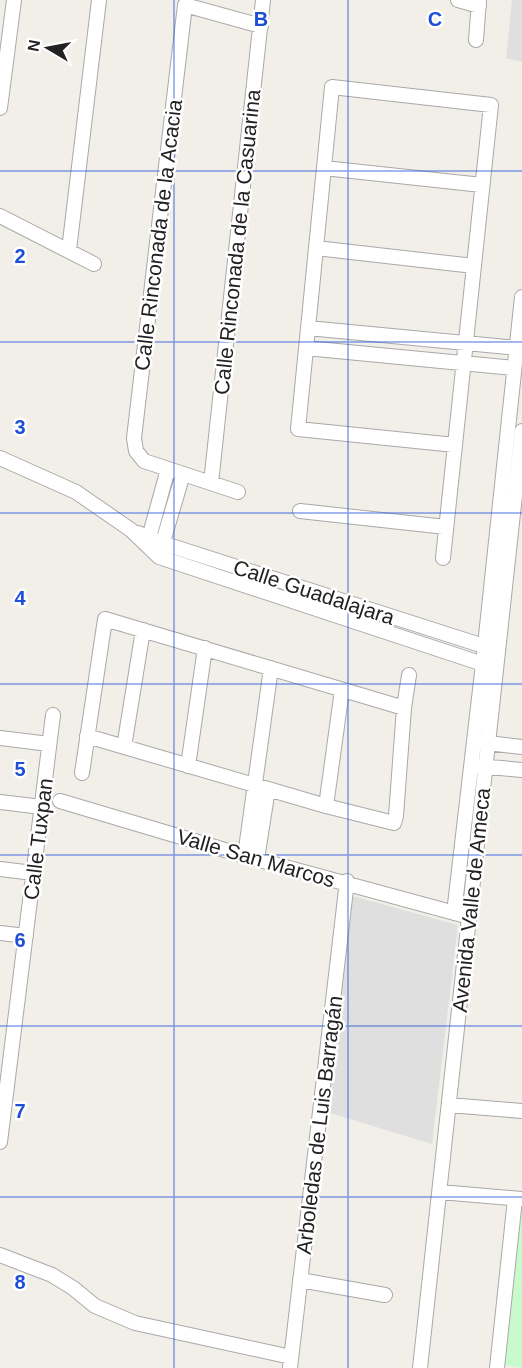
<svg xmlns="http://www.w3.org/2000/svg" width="522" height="1368" viewBox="0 0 522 1368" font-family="Arial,sans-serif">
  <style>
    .residential { fill: #e0dfdf }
    .park { fill: #c8facc }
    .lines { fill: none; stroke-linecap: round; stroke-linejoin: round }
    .minor-casing { stroke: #a9a9a9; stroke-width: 16 }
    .minor { stroke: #fff; stroke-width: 14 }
    .grid { fill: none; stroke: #1d4ed8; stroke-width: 1.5; stroke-opacity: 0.55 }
    .labels { text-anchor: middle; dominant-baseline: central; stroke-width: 5; stroke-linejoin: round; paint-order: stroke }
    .street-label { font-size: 21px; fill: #222; stroke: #fff }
    .grid-label { font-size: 20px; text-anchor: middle; font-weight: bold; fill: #1d4ed8; stroke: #fff; stroke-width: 5; stroke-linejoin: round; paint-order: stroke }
  </style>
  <rect width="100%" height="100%" fill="#f2efe9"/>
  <!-- residential -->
  <path class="residential" d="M512,0H522V62L506,58Z
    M353,896L458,925L432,1144L327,1112Z"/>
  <!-- park -->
  <path class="park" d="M522,1203V1368L503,1365Z"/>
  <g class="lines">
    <!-- minor casing -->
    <g class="minor-casing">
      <path id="minor" d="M458,0L479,6
        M476,40L479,0
        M0,108L14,0
        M324,168L482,185
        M0,216L94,264
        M316,248L474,266
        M69,250L99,0
        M308,328L517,348
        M306,348L514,368
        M0,458L76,492L131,530L159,557L489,666
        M211,483L263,0
        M238,492L144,461L136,451L134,438L185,5L261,26
        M300,511L446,527
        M138,533L162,543L493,649
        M147,545L168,469
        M160,552L183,474
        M443,558C459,407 475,256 491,105L332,87L298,429L455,445
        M87,736L326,806L394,823L396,816L404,708L409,675
        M0,738L49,744
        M479,742L522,747
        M124,747L143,630
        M188,766L205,648
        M479,766L522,770
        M82,773L105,619L404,708
        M60,801L245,856L462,915
        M0,802L42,807
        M326,806L342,690
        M245,856L271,668
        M257,859L268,789
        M0,869L33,873
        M454,913L483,664L522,297
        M0,933L26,936
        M449,1105L522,1111
        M0,1142L53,715
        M440,1192L522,1199
        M0,1255L52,1275L73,1288L95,1306L135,1323L291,1357
        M300,1280L385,1295
        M290,1368L347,881
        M420,1368L522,431
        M497,1368L515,1199"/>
    </g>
    <!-- minor -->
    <use href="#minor" class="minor"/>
  </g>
  <!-- grid -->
  <path class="grid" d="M174,0V1368M348,0V1368M0,171H522M0,342H522M0,513H522M0,684H522M0,855H522M0,1026H522M0,1197H522"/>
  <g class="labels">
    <!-- street labels -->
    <g class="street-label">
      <text transform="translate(158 235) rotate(-83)">Calle Rinconada de la Acacia</text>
      <text transform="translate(237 242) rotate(-84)">Calle Rinconada de la Casuarina</text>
      <text transform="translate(314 592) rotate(18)">Calle Guadalajara</text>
      <text transform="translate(38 839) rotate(-83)">Calle Tuxpan</text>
      <text transform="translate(256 858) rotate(16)">Valle San Marcos</text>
      <text transform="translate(471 900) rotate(-84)">Avenida Valle de Ameca</text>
      <text transform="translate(319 1125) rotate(-83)">Arboledas de Luis Barragán</text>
    </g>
  </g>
  <g class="grid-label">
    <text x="261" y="26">B</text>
    <text x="435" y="26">C</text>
    <text x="20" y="263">2</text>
    <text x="20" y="434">3</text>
    <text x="20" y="605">4</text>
    <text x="20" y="776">5</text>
    <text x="20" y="947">6</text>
    <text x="20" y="1118">7</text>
    <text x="20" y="1289">8</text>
  </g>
  <!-- north arrow -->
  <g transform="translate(48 48) rotate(280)" stroke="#ffffff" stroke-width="4.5" paint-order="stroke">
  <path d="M0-4.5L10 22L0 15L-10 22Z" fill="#222222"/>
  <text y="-9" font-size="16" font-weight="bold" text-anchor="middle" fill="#222222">N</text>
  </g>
</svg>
